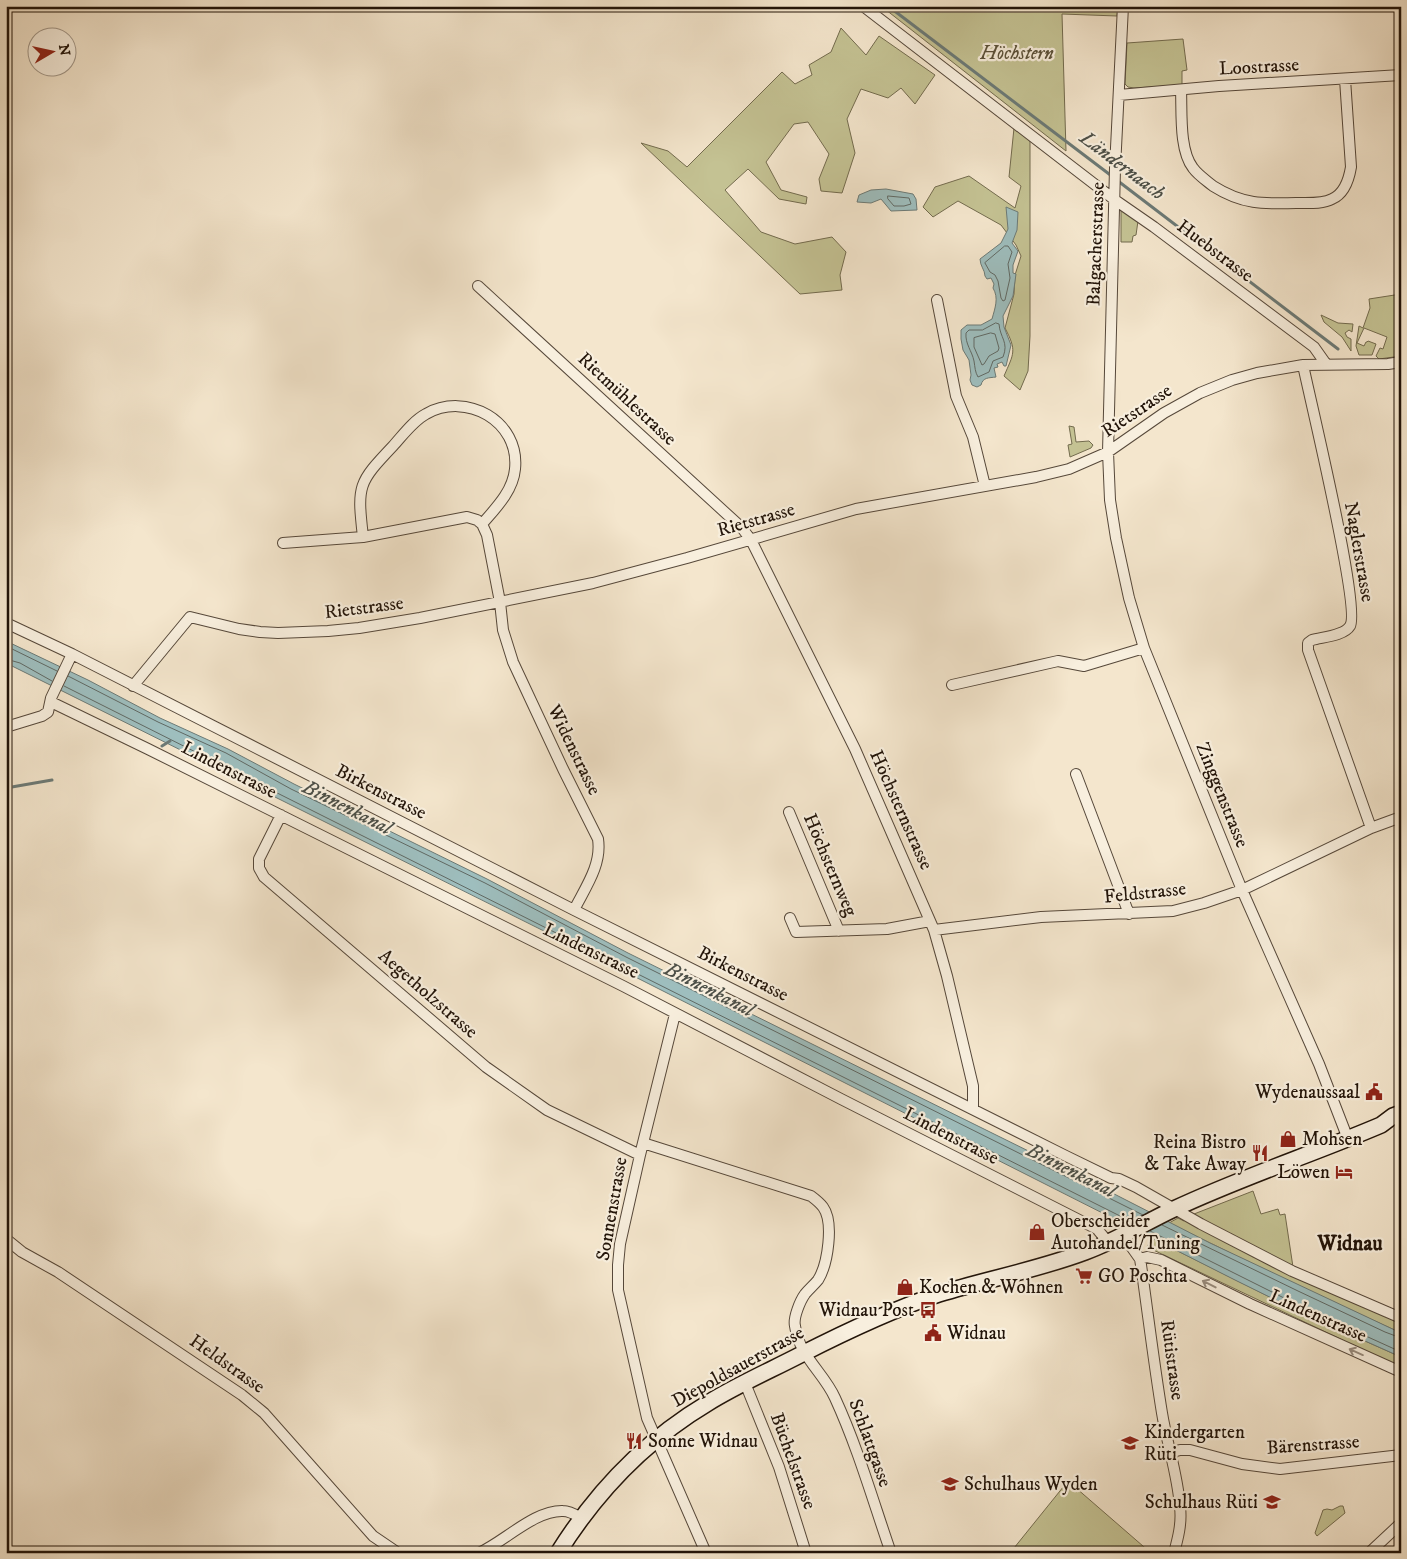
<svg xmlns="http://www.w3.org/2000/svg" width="1407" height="1559" viewBox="0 0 1407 1559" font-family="'IM FELL DW Pica',serif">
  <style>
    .green { fill: #c4c293; stroke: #736b4e }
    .water { fill: #9ebebe; stroke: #6c7a76 }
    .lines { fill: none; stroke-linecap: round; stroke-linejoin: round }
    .shore { stroke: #606964; stroke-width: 1 }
    .stream { stroke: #6c7a76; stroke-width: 3 }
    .minor-casing { stroke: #56483a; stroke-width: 12 }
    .secondary-casing { stroke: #221409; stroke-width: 18 }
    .minor { stroke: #f8efde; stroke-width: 10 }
    .secondary { stroke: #f8efde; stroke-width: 15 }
    .oneway { stroke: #988c7e }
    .labels { text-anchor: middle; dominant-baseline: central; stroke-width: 4.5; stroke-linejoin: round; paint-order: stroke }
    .park-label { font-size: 19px; font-style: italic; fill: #5b5139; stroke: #f8efde }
    .street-label { font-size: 19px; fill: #221409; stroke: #f8efde }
    .poi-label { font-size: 19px; fill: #221409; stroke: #f8efde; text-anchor: start }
    .water-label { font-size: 20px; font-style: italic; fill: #4d5048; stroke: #f8efde }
    .quarter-label { font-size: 21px; font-weight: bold; fill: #221409; stroke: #f8efde }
  </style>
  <rect width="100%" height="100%" fill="#f4e6cd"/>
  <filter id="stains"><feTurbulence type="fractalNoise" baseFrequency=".004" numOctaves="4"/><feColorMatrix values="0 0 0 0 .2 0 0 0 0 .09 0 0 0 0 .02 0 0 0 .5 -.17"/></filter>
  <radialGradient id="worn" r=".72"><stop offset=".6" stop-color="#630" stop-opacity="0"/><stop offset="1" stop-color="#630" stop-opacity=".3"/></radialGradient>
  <!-- green -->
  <path class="green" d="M881,6H1118L1117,16L1062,14L1066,151Z
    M841,28L866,55L879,36L935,75L915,104L901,88L888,98L861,89L847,119L855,153L842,193L821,191L819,179L829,154L808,122L794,124L766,162L781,190L807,197L806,204L779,199L748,169L725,190L761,232L795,244L832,237L846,252L840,275L842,290L800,294L641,143L668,151L687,167L782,72L795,84L812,75L809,65L831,52Z
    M1183,39L1187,70L1182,71V85L1134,88L1128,87L1125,84L1127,43Z
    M1014,128L1030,138V336L1028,371L1020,390L1004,376C1014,353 1017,351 1005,328L1014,294L1015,275L1021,256L1016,245L1001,225L958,201L933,217L923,207L935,187L969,176L1015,208L1021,186L1009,177Z
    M1121,210L1138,221L1136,235L1133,236L1132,242H1121Z
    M1401,294V356L1379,359L1376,356L1380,348L1383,349L1387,337L1364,328L1357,343L1364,346L1366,342H1367L1368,341L1376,344L1372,355H1359L1356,346L1359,326L1363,328L1370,308L1369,299Z
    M1321,315L1338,323L1353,324L1352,332L1349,330L1345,333L1347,337L1351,339V351L1342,337L1324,322Z
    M1069,426L1074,427L1076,442L1089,441L1093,445L1091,448L1070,457L1068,445L1072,444Z
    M1253,1191L1261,1214L1278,1209L1280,1215L1285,1214L1293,1267L1193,1216L1194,1214Z
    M1178,1218L1184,1221L1185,1219L1333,1293L1401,1323V1333L1300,1287L1169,1223Z
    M1152,1238L1300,1312L1401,1357V1365L1397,1366L1147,1247Z
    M1068,1481L1151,1553H1010Z
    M1340,1506H1343L1345,1513L1317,1536L1315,1533L1323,1510L1327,1509L1332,1510Z"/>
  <!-- water -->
  <path class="water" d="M886,189L913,194L916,199L917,210L891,211L881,199L871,203L857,202L859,195L871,190Z
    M1006,207L1018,212L1017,230L1012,243L1018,251L1013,265V273L1016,274L1013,296L1003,316L1004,327L1011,345L1006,366H1004L1002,362L997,364L998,367L994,368L996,377C989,378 983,377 981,385L977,387L972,385L970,380L971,375L969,360L963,350L961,339V330L967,325H981L992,319C995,308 999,298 993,288L994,284L991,278L987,279L985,276C985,270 980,266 980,259L1001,243L1008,229Z
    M6,641L88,680L160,718L228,749L294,784L487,879L628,953L1083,1178L1210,1243L1401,1333V1357L1300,1312L1235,1280L572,945L6,663Z"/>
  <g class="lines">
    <!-- shore -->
    <path class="shore" d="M888,196L909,198L911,204L904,206H894L888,199Z
      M1005,246H1008L1012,252L1008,264L1010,278L1005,300L1003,301L1001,298L998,281L995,275L990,272L985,263Z
      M996,323L999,324C1000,338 1009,342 1003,357L993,361L989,372L978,377C975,372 975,367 974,361C972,351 965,344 966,333L969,330H982Z
      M991,333L995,334L999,348L998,351L989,356L984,364L982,365L974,347V338Z
      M6,646L57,671
      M6,659L20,663L52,681
      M68,676L158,722L226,753L291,789L485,883L626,957L1143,1215
      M64,686L1130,1221
      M1162,1225L1298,1291L1385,1332L1401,1338
      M1150,1231L1302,1307L1401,1352"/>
    <!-- stream -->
    <path class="stream" d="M888,6L1113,177
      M1118,181L1338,349
      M162,746L170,741
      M6,788L52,780"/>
    <!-- minor casing -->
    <g class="minor-casing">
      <path id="minor" d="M863,6L1115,200L1154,227L1314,347L1326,364
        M1123,6L1115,168L1108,452L1110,500L1116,538L1129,598L1144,648L1242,890L1319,1064L1348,1139
        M1181,90C1182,112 1179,150 1193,168C1198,175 1207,181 1213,186C1243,205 1264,204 1298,203C1308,203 1323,204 1332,199C1344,194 1349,179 1351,167L1345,79
        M1119,95L1219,86L1401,75
        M478,286L742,528L751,540L855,749L934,930L947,976L973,1086V1109
        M937,300L956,396L973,437L985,486
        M1303,365C1310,399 1361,609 1350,626C1344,636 1322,637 1312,640L1308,643V650L1371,828
        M482,524C496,508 513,491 515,469C520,421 466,391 426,414C413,421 403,435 393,446C358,483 357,485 363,537L467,517L477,520L482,524L487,535L500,602L503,630L513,662L563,769L598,839C602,865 585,888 574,910
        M283,543L363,537
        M6,623L72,654L574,910L1066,1156L1111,1178L1119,1179L1136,1187L1201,1224L1292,1271L1401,1318
        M952,685L1058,661L1084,666L1144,648
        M133,686L190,617L239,629L260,632L278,633L328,631L359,628L420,618L593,583L687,558L856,509L1036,477L1069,469L1108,452L1164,413L1200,393L1232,380L1257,373L1303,365L1388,364L1401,362
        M51,702L148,749L623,986L841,1099L1097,1229L1108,1242
        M6,727L42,716L48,712L51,698L72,654
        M1076,774L1129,914
        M789,812L839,931
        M281,815L259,859V868L264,877L486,1067L547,1110L640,1155
        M790,918L796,932L887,929L930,921
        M934,930L1041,917L1173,911L1204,903L1242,890L1371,828L1401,817
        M675,1014L640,1155L620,1244L618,1265V1290L647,1418L706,1553
        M643,1143L811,1196C815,1199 820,1203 823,1207C834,1222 828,1264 818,1280C814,1285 809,1289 805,1294C800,1301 793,1318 795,1326C799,1356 824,1373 835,1398C858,1448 873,1501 891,1553
        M1123,1235L1140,1259L1141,1265C1148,1314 1154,1364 1162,1413C1167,1444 1178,1476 1180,1507C1182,1523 1178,1538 1174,1553
        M6,1239L22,1252L58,1272L242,1395L264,1413L373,1536L398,1553
        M1140,1259L1147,1257L1161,1260L1250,1304L1401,1372
        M745,1383L779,1467L806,1553
        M1169,1453L1180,1450H1190L1242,1464L1280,1469L1401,1455
        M479,1553C505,1541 535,1510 563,1511C570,1511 576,1515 581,1518
        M1369,1553L1401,1523"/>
    </g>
    <!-- secondary casing -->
    <g class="secondary-casing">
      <path id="secondary" d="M558,1553C596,1492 646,1440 708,1403C737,1385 769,1371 800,1355C845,1332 891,1310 939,1294C987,1279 1037,1270 1085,1252C1116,1241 1144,1223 1174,1209C1242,1177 1313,1154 1381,1125L1393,1116L1401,1113"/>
    </g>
    <!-- minor -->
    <use href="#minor" class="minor"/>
    <!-- secondary -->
    <use href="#secondary" class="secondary"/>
  </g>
  <!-- one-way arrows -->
  <defs><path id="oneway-shaft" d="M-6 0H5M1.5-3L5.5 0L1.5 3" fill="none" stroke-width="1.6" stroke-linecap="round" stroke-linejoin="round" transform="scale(1.25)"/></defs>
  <g class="oneway">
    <use href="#oneway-shaft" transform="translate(1209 1284) rotate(-153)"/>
    <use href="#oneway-shaft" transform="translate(1356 1352) rotate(-156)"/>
  </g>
  <!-- icons -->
  <defs>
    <g id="civic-bare" transform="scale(1.35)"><path d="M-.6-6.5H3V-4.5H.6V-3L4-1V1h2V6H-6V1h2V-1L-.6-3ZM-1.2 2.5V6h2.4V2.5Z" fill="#8f2418" stroke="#f8efde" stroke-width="2.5" paint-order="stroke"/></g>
    <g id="shop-bare" transform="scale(1.35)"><path d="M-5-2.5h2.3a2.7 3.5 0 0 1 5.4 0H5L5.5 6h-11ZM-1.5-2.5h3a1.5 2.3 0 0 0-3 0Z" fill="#8f2418" stroke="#f8efde" stroke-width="2.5" paint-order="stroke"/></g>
    <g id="restaurant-bare" transform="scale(1.35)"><path d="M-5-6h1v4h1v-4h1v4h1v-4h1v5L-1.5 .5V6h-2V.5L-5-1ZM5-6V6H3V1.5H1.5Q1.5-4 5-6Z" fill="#8f2418" stroke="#f8efde" stroke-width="2.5" paint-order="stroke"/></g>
    <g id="hotel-bare" transform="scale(1.35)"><path d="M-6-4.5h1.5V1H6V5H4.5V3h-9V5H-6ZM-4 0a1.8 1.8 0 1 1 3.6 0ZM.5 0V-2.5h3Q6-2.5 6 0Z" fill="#8f2418" stroke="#f8efde" stroke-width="2.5" paint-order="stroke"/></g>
    <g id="supermarket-bare" transform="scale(1.35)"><path d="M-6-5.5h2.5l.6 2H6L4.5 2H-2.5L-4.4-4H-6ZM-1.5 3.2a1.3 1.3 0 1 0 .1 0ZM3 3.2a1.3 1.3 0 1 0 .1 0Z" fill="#8f2418" stroke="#f8efde" stroke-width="2.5" paint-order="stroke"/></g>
    <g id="bus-bare" transform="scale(1.35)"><path d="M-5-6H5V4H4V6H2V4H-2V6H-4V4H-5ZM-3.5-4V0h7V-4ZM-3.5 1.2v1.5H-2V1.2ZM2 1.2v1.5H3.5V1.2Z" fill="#8f2418" stroke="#f8efde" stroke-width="2.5" paint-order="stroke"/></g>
    <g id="school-bare" transform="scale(1.35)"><path d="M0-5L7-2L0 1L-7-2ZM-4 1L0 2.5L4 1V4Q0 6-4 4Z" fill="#8f2418" stroke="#f8efde" stroke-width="2.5" paint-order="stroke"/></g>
  </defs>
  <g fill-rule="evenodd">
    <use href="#civic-bare" x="1374" y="1092"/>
    <use href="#shop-bare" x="1288" y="1139"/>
    <use href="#restaurant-bare" x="1260" y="1153"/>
    <use href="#hotel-bare" x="1344" y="1172"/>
    <use href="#shop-bare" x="1037" y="1232"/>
    <use href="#supermarket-bare" x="1084" y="1276"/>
    <use href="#shop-bare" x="905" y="1287"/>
    <use href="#bus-bare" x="928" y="1310"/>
    <use href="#civic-bare" x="933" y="1333"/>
    <use href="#restaurant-bare" x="634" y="1441"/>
    <use href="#school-bare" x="1130" y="1443"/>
    <use href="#school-bare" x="950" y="1484"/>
    <use href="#school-bare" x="1272" y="1502"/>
  </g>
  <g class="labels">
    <!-- park labels -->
    <g class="park-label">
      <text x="1017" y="53">Höchstern</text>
    </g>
    <!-- street labels -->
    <g class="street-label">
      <text transform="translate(1259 67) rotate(-3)">Loostrasse</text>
      <text transform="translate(1096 244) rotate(-88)">Balgacherstrasse</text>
      <text transform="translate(1215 251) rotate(37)">Huebstrasse</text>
      <text transform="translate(627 399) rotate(43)">Rietmühlestrasse</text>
      <text transform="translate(1137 411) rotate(-34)">Rietstrasse</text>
      <text transform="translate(756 520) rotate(-16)">Rietstrasse</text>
      <text transform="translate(1359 552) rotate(80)">Naglerstrasse</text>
      <text transform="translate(364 608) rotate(-7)">Rietstrasse</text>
      <text transform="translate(574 750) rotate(64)">Widenstrasse</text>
      <text transform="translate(229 770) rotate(27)">Lindenstrasse</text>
      <text transform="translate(381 792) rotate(27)">Birkenstrasse</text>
      <text transform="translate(1222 795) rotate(68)">Zinggenstrasse</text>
      <text transform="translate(901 810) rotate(66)">Höchsternstrasse</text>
      <text transform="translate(830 865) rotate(67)">Höchsternweg</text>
      <text transform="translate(1145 893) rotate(-6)">Feldstrasse</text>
      <text transform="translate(591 951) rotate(26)">Lindenstrasse</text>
      <text transform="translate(743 974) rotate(27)">Birkenstrasse</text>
      <text transform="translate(428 994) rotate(41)">Aegetholzstrasse</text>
      <text transform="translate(951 1136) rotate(27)">Lindenstrasse</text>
      <text transform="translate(612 1209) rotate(-80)">Sonnenstrasse</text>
      <text transform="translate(1318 1316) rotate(24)">Lindenstrasse</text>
      <text transform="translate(1172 1360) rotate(82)">Rütistrasse</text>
      <text transform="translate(227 1364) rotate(35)">Heldstrasse</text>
      <text transform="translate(738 1367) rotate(-29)">Diepoldsauerstrasse</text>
      <text transform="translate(870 1443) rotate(70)">Schlattgasse</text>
      <text transform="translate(1313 1445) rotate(-4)">Bärenstrasse</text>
      <text transform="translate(793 1461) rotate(70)">Büchelstrasse</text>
    </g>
    <!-- poi labels -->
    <g class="poi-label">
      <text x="1360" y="1092" text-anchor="end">Wydenaussaal</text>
      <text x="1302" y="1139">Mohsen</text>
      <text x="1246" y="1142" text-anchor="end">Reina Bistro<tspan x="1246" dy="22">&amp; Take Away</tspan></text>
      <text x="1330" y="1172" text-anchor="end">Löwen</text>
      <text x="1051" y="1221">Oberscheider<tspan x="1051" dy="22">Autohandel/Tuning</tspan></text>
      <text x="1098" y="1276">GO Poschta</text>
      <text x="919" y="1287">Kochen &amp; Wohnen</text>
      <text x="914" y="1310" text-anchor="end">Widnau Post</text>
      <text x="947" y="1333">Widnau</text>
      <text x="1144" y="1432">Kindergarten<tspan x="1144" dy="22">Rüti</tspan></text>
      <text x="648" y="1441">Sonne Widnau</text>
      <text x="964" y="1484">Schulhaus Wyden</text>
      <text x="1258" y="1502" text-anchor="end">Schulhaus Rüti</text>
    </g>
    <!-- water labels -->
    <g class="water-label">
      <text transform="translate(1122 166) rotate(37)">Ländernaach</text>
      <text transform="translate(347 808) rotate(27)">Binnenkanal</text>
      <text transform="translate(709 990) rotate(27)">Binnenkanal</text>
      <text transform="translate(1071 1171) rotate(27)">Binnenkanal</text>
    </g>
    <!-- quarter labels -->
    <g class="quarter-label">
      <text x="1350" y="1244">Widnau</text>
    </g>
  </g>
  <!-- margin -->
  <rect width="1407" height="1559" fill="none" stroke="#f4e6cd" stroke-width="25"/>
  <rect x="8" y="8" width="1392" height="1544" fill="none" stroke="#221409" stroke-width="2.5"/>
  <rect x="12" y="12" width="1382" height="1534" fill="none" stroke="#221409"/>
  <!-- north arrow -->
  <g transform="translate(52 52) rotate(81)"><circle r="24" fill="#f8efde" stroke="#a29789"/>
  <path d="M0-4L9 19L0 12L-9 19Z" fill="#8f2418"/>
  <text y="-8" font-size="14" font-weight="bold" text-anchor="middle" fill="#221409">N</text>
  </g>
  <rect width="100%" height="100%" filter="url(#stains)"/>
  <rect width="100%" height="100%" fill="url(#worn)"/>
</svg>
